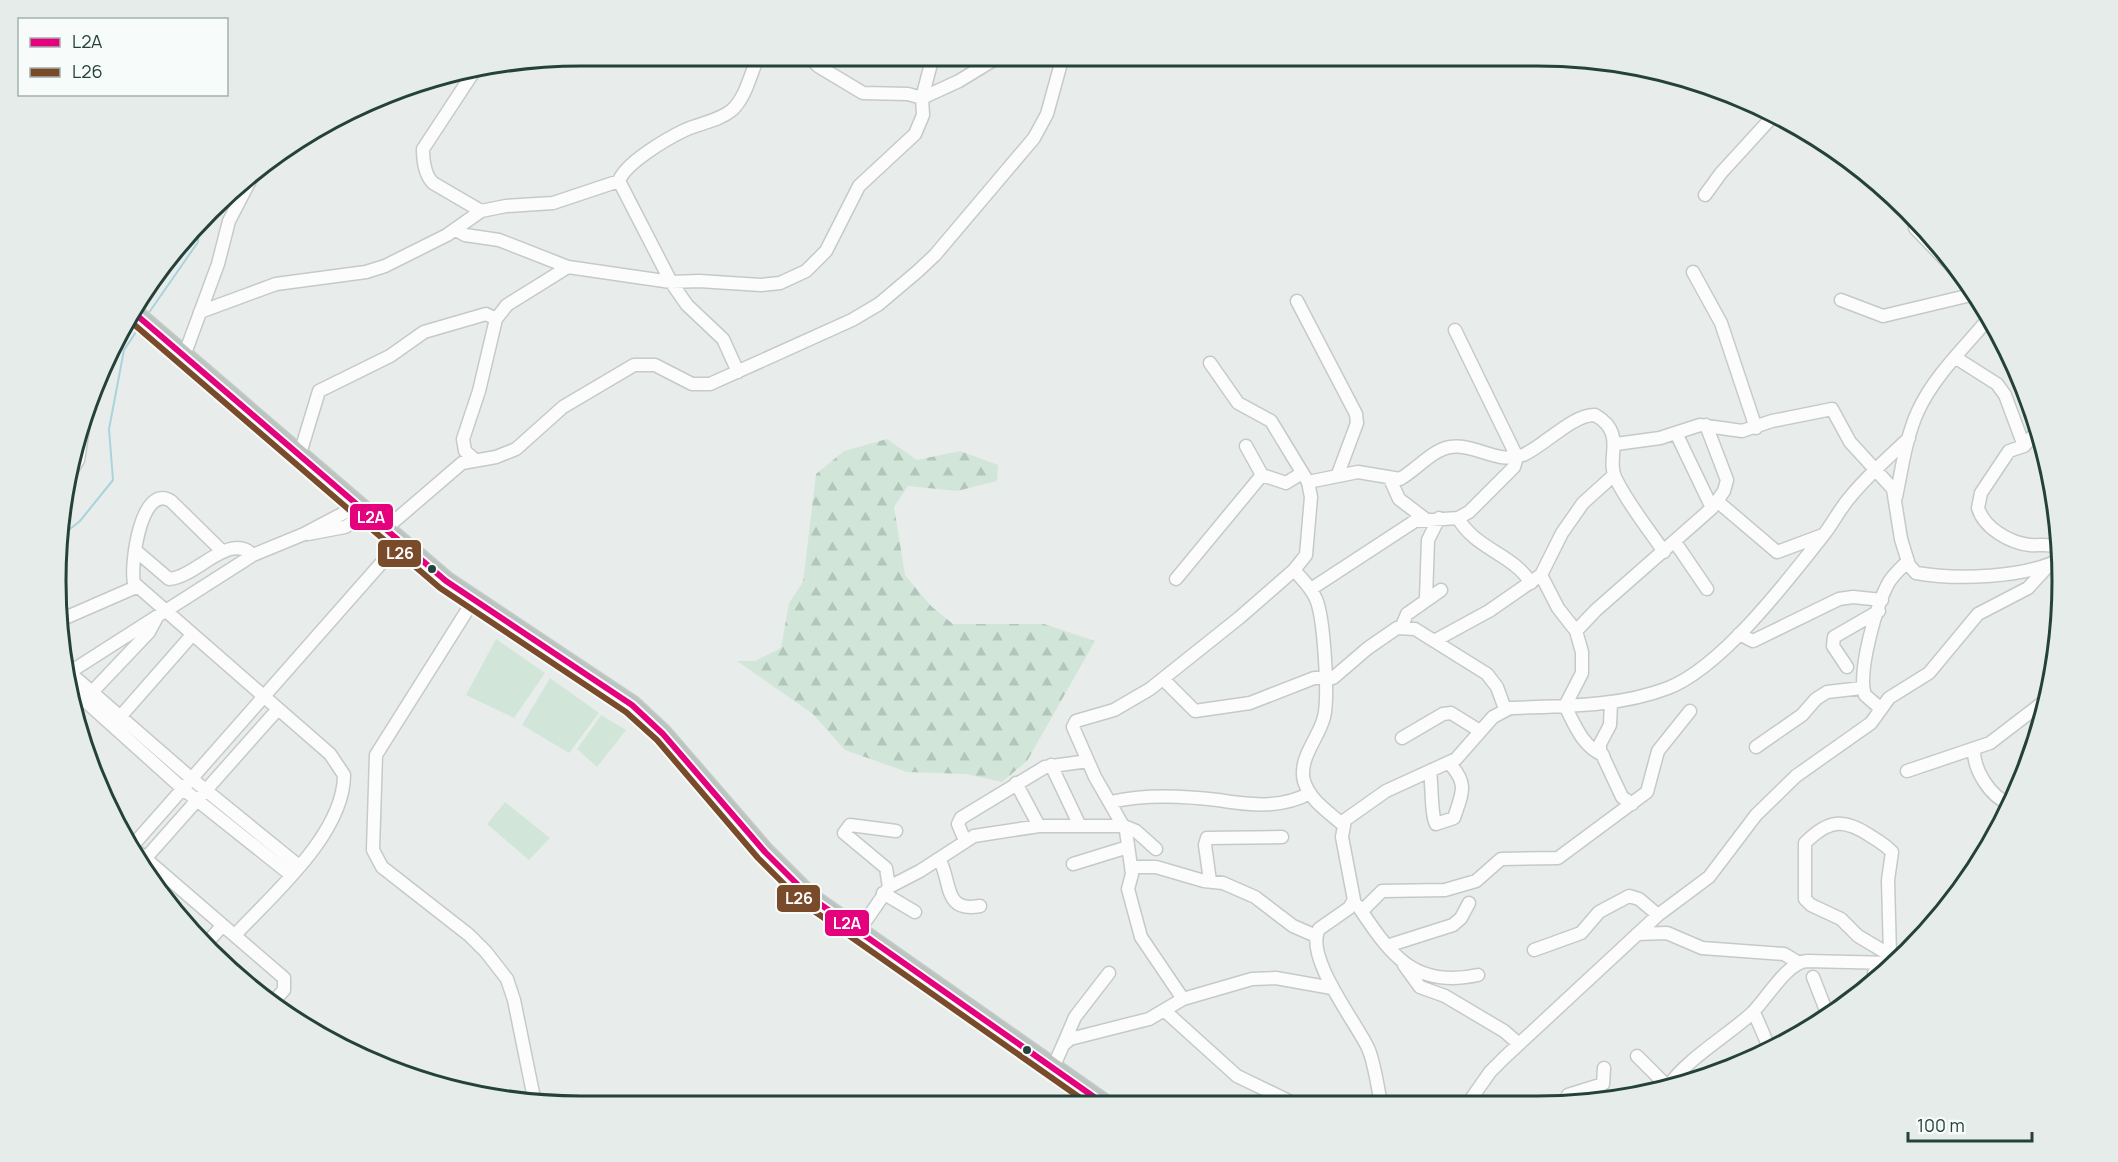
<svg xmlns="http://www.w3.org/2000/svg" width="2118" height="1162" viewBox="0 0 2118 1162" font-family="Manrope,sans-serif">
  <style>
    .grass { fill: #d1e6d8 }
    .forest { fill: url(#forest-firs) }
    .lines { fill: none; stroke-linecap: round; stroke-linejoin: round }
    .stream { stroke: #a9d4db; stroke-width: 2 }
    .minor-casing { stroke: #c5cac8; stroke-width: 15 }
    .highway-casing { stroke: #c3ccc9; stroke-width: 21 }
    .minor { stroke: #fcfcfc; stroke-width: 12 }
    .highway { stroke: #bcc4c2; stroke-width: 18 }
    .bus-1-casing { stroke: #f7fbf9; stroke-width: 10 }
    .bus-2-casing { stroke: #f7fbf9; stroke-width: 10 }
    .bus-1 { stroke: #e5007d; stroke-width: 6 }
    .bus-2 { stroke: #7a4b2a; stroke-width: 6 }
    .bus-dot { fill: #24423a; stroke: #f7fbf9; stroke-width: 2 }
    .rim { fill: none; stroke: #24423a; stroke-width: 3 }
    .line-badge { stroke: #f7fbf9; stroke-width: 2 }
    .badge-label { font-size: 16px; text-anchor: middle; font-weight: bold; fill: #fff }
  </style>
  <defs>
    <pattern id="forest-firs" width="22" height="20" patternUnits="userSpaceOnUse" patternTransform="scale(1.5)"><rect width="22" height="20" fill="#d1e6d8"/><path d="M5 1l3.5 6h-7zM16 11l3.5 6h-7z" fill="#b3c6ba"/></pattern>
  </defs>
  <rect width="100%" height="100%" fill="#e8edeb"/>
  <!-- grass -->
  <path class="grass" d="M496,639L545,673L514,718L466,695Z
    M550,678L599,713L569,753L522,725Z
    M601,715L626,730L597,767L577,749Z
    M505,802L550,838L529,860L487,824Z"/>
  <!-- forest -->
  <path class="forest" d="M887,439L917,460L960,451L998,465L997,481L957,491L908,486L894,507L905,575L931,606L953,624H1044L1095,641L1027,761L1002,782L966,774L907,772L845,750L813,714L737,661H755L781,648L789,603L803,582L816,474L844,451Z"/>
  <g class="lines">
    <!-- stream -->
    <path class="stream" d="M148,314L198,242L199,231
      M65,533L80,521L113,480L109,429L124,350L140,326"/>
    <!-- minor casing -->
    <g class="minor-casing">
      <path id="minor" d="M808,56L818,66L863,93L908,94L922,98L933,56
        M473,73L423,149C423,161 425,175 433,183L481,211
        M1705,195L1721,173L1774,115
        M1916,221L1915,228L1965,280
        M456,230L465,235L499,240L568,267L671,282L699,281L761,285L780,283L806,271L826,251L859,186L915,134L923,115L922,98L959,81L1000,56
        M1693,272L1721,323L1756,428
        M1841,300L1883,316L1975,294
        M1297,301L1356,414L1357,423L1338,474
        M200,312L276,284L366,272L385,266L447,235L481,211L506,206L553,203L619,181
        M184,356L218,264L229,221L256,169
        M1956,358L1997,384L2005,395L2024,446
        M738,372L723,339L687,305L671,282L619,181C625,163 668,138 685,130C700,123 719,121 732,110C747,96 750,73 759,56
        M2039,429L2024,446L2009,451L1981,493L1978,508C1984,528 2010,543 2030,545C2042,546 2052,542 2061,551
        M1676,433L1712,508
        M1616,444L1660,438L1700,425L1742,431L1772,421L1832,409L1850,442L1893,489L1901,539L1909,565L1916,573C1957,580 2025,578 2061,559
        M1246,446L1262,475L1286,483L1302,473
        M295,454L302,447L319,391L390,356L424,332L486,314L496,319
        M474,459L465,451L463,439L479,391L496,319L507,305L568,267
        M71,472L78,460L84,422
        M1390,479L1399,499L1424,518
        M1308,482L1358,472L1400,479C1416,470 1432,450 1450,447C1475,443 1498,465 1523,455C1544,446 1573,414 1595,415C1627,433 1606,457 1615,477C1627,503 1648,528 1664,552
        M1896,497C1902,468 1906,437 1918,411C1934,376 1965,347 1989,318
        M1717,501L1777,552L1823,535
        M1458,518C1475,549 1513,554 1531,583
        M384,530L462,463L496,457L516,449L563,407L634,365H655L692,384H710L852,320L879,304L918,271L935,255L1034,138L1047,114L1063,56
        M308,534L345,527L365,514
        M1675,542L1707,589
        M135,550L169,579C197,577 229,531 253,555
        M223,552L171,501C141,482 130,565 134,583L330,754L344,775C344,834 272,895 235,935
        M1294,570C1302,579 1311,587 1316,599C1324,617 1329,697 1324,717C1319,738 1298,758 1304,781C1310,801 1329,812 1343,825
        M1541,575L1558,608L1576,631L1582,652V673L1565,706C1575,725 1582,746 1603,755
        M1176,579L1262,475
        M1311,589L1415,521L1458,518L1469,512L1514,467L1517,457L1455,330
        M1426,598L1428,540L1439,518
        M473,601L376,755L373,850L382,867L469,935L486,952L507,979L514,1000L535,1103
        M58,621L136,587
        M1401,628L1407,614L1441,590
        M1576,631L1596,610L1712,508L1724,491L1727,480L1706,425
        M1739,634L1753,641L1839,599L1853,597L1882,600
        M1434,641L1489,611L1541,575L1562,533L1583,503L1614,475
        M1847,667L1833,646L1834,637L1879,611
        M70,672L253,555L304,534L357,506
        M70,673L192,779L299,866
        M1163,679L1195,711L1250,703L1314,678H1333L1368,648L1397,628L1415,629L1487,674L1497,687L1505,709
        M74,691L183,789L291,875
        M92,692L149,632L156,619
        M1611,702L1610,725L1600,744V750L1622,797L1632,804
        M1881,709L1865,695C1857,672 1877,603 1889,582C1894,574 1902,567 1908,561
        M120,717L192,635
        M1402,738L1443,714L1451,713L1480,731
        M1756,747L1802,715L1816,699L1827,692L1862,688
        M1974,749C1973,769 1990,797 2010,804
        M1051,765L1080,826
        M1430,771C1432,784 1431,816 1436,824L1454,818C1462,793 1469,784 1449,763
        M1907,771L1990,743L2046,700
        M1016,783L1039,826
        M1111,802C1144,794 1185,796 1218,800C1249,805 1281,809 1310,793
        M965,841L958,824L961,818L1045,767L1088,761
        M134,844L399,543
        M139,853L284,978V990L275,1000
        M939,859C952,880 942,913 980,906
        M144,860L278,709
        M1073,864L1128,847
        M1132,867H1156L1204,881L1223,883L1255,897L1293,926L1316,936
        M1210,881L1205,845L1207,838L1282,837
        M889,887L886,868L844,833L850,825L896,831
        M883,893L915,912
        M1358,906C1390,954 1414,989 1478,975
        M1362,911L1382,891L1445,890L1476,881L1501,859L1558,858L1647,792L1658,751L1690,711
        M858,932L889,887L920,871L974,836L1039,826H1124L1136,831L1156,849
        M1637,934L1667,933L1702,948L1784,954L1799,963
        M206,944L222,926
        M1387,946L1453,925L1461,918L1469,903
        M1534,950L1581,933L1599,912L1629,896L1639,899L1658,915
        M1890,955L1858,936L1841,919L1811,905L1805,899V843C1828,820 1843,818 1869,835C1877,840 1886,845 1892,852L1888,880L1890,955V963
        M1404,965L1420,987L1445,996L1504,1031L1519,1044
        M1874,973L1876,977
        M1813,977L1829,1018
        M1183,999L1141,937L1128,889L1132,874L1126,831L1095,777L1073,727L1076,721L1114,710L1150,689L1239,618L1294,570L1306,555L1311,497L1308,482L1271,421L1238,403L1210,363
        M1165,1011L1237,1076L1293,1103
        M1752,1013L1756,1017L1769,1047
        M1063,1045L1075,1017L1109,973
        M1637,1056L1668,1087
        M1053,1068L1063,1045L1070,1039L1149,1019L1183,999L1252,979L1276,978L1332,988
        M1668,1087C1684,1061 1728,1035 1751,1014C1766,1000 1787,962 1807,961L1892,963
        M1568,1095L1603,1084L1604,1068
        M1469,1102L1490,1072L1505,1057L1658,915L1709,877L1756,815L1796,776L1871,723L1889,698L1929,673L1978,614L2028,588L2049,565
        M1381,1103C1377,1085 1375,1064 1368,1048C1356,1022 1304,957 1319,929L1349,908L1354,900L1342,837L1345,820L1386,791L1456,759L1493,717L1510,708C1562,706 1619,707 1668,688C1722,667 1788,580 1825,533C1834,521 1841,507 1851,496C1868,475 1890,456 1909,438"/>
    </g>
    <!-- highway casing -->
    <g class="highway-casing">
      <path id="highway" d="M133,312L446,581L632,705L663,734L765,852L810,897L1105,1104"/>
    </g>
    <!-- minor -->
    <use href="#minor" class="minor"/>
    <!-- highway -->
    <use href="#highway" class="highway"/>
    <!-- bus-1 casing -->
    <g class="bus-1-casing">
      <path id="bus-1" d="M133,312L446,581L632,705L663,734L765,852L810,897L1104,1104"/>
    </g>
    <!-- bus-2 casing -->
    <g class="bus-2-casing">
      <path id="bus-2" d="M130,321L440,588L626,712L657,740L758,858L804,904L1089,1104"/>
    </g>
    <!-- bus-1 -->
    <use href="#bus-1" class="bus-1"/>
    <!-- bus-2 -->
    <use href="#bus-2" class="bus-2"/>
  </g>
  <!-- markers -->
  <g class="bus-dot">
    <circle cx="432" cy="569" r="5"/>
    <circle cx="1027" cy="1050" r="5"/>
  </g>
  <!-- crop -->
  <path d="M0 0H2118V1162H0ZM581 66H1537A515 515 0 0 1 2052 581V581A515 515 0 0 1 1537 1096H581A515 515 0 0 1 66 581V581A515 515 0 0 1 581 66Z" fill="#e6ecea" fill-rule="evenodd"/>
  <path class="rim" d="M581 66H1537A515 515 0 0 1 2052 581V581A515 515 0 0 1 1537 1096H581A515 515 0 0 1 66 581V581A515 515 0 0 1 581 66Z"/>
  <g class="line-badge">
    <rect x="349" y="503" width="45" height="28" rx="6" fill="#e5007d"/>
    <rect x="377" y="539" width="45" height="29" rx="6" fill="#7a4b2a"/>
    <rect x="776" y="884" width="45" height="29" rx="6" fill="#7a4b2a"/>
    <rect x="824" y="909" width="46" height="28" rx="6" fill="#e5007d"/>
  </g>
  <g class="badge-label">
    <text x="371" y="523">L2A</text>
    <text x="400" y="559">L26</text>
    <text x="799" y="904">L26</text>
    <text x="847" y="929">L2A</text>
  </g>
  <!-- legend -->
  <rect x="18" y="18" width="210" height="78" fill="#f7fbf9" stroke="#a3b1ad" stroke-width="1.5"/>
  <rect x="30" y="38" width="30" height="9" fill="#e5007d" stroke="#a3b1ad" stroke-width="1.5"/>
  <text x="72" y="48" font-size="18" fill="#24423a">L2A</text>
  <rect x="30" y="68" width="30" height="9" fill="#7a4b2a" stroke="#a3b1ad" stroke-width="1.5"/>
  <text x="72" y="78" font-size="18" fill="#24423a">L26</text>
  <!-- scale -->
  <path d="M1908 1132v9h124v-9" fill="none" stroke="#24423a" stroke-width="3"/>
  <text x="1917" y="1132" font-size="18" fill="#24423a" stroke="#f7fbf9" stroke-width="4.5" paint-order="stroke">100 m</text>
</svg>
